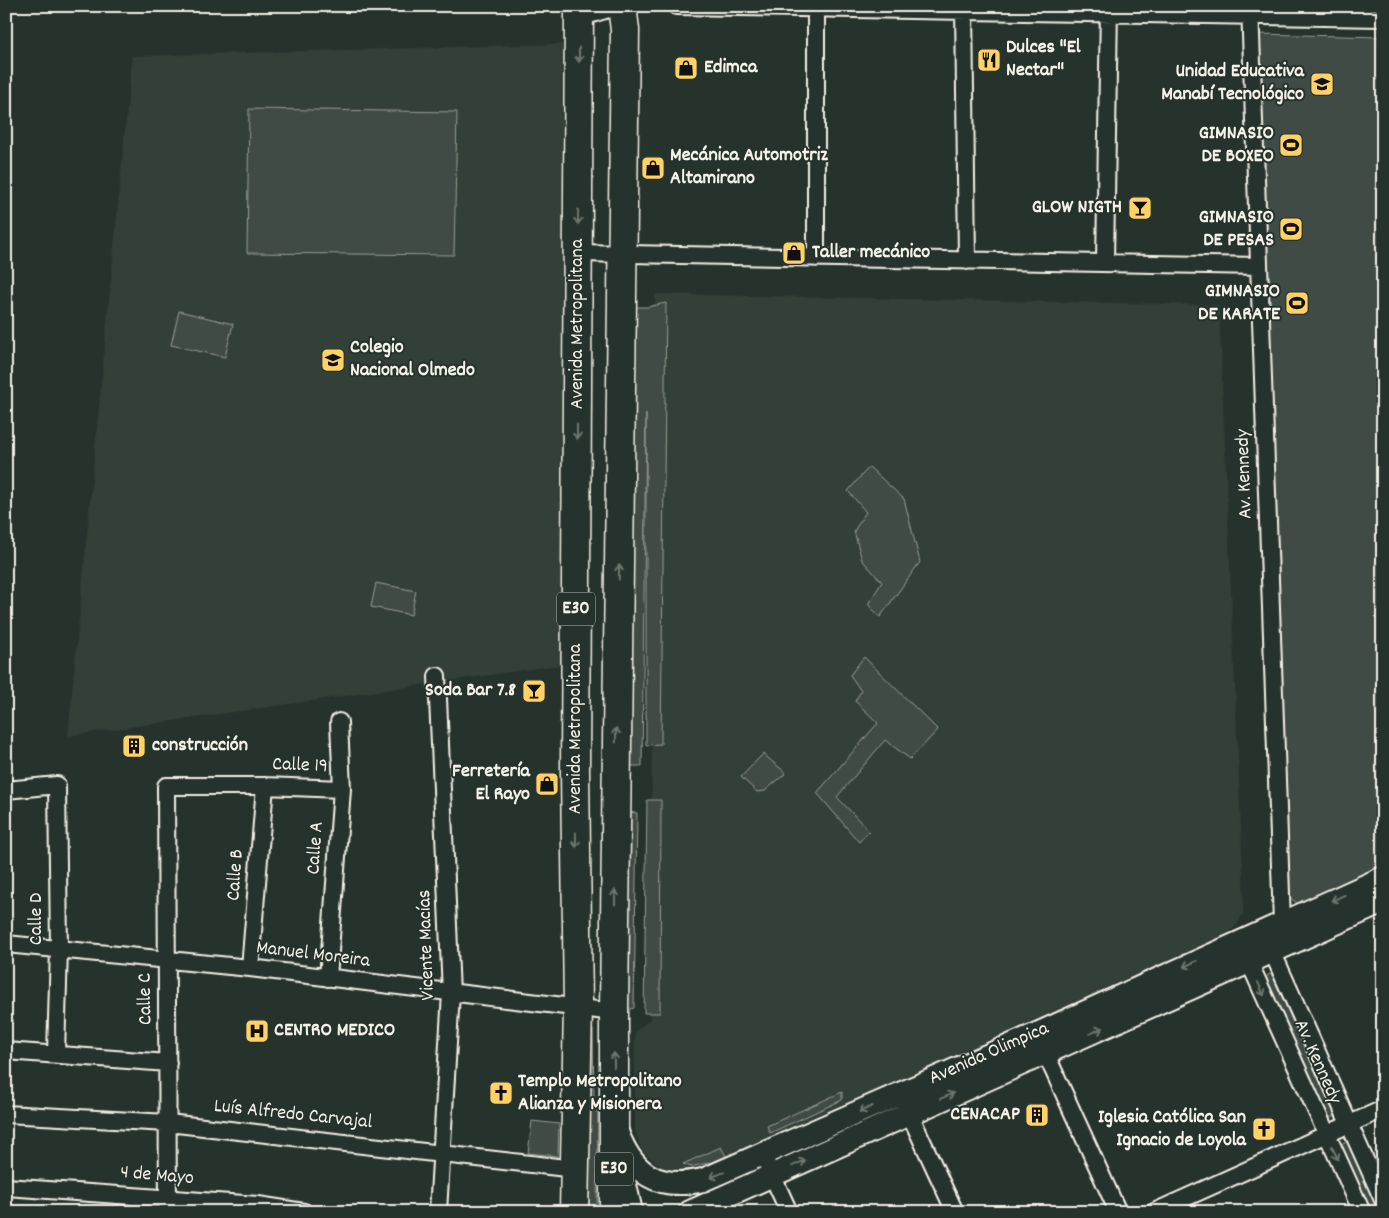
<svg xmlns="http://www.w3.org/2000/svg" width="1389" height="1218" viewBox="0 0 1389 1218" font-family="Dekko,sans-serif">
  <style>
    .built { fill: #333f39 }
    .green { fill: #414b45; stroke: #9a9e96 }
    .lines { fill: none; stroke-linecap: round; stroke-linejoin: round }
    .street-casing { stroke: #f4f1e8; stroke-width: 20 }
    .secondary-casing { stroke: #f4f1e8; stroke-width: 26 }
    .highway-casing { stroke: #f4f1e8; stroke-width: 31 }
    .street { stroke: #26332d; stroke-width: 16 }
    .secondary { stroke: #26332d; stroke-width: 22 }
    .highway { stroke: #26332d; stroke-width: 28 }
    .oneway { stroke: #6e766e }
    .labels { text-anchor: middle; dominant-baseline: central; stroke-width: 4; stroke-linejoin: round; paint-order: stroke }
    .shield { fill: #26332d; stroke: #b6b8b0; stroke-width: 1 }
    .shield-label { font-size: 19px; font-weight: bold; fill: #f4f1e8 }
    .poi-label { font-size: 20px; font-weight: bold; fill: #f4f1e8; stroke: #26332d; text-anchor: end }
    .street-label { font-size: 20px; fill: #f4f1e8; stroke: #26332d }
  </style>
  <rect width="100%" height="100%" fill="#26332d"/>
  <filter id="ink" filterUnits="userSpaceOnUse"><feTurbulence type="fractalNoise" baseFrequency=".02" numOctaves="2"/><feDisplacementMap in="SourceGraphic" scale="10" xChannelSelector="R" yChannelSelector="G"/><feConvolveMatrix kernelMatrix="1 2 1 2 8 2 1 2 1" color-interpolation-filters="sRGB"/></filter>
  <g filter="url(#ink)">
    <!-- built -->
    <path class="built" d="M563,44L560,665L68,736L132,56Z
      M655,294L1219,305L1244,899L1243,914L1236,926L1226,934L699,1171L680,1174L660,1166L642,1151L635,1131V1032L650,1019Z"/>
    <!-- green -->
    <path class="green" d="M1256,34L1383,37V869L1310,902L1297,903L1284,894Z
      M249,109L457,112L454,255L247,253Z
      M666,303L661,744L646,745V414L642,766H626L631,307H647Z
      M179,311L233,324L225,357L171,345Z
      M869,467L904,499L920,562L880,617L868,604L882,582L862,560L854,531L866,512L848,491Z
      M376,583L416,591L411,615L371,607Z
      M864,657L938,730L910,759L885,740L837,797L869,831L859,842L817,793L878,723L855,701L861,691L850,675Z
      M763,754L786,773L765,791L757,792L741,777Z
      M647,800H661L660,1013H644Z
      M625,812L637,813L634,1008L623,1011Z
      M1269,974L1272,975L1335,1115L1334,1117H1329L1265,979Z
      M593,1030L594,1100L598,1114L597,1212H589L591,1032Z
      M842,1092V1100L770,1133L767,1126Z
      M532,1121L559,1124L558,1156L528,1153Z
      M1344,1142H1347L1379,1212H1371L1340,1146Z
      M721,1147L727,1158L691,1167L683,1164Z"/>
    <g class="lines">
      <!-- street casing -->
      <g class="street-casing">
        <path id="street" d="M676,6L1383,18
          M816,6V258
          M964,6L967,261
          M1250,6L1282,923L1273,927
          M579,18L618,6
          M578,253L1259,266
          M1105,263L1109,6
          M437,676L451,993L438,1212
          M6,790L57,785L59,948L56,1054
          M1268,942L1383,1200
          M6,944L250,968L614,1012
          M1251,951L1249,962L1362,1212
          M250,968L265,786
          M328,978L342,789L339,722
          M1041,1043L1118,1212
          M6,1051L168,1063
          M905,1104L955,1212
          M6,1114L168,1123L575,1169
          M768,1166L789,1212
          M6,1187L258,1205L304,1212
          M168,1212L166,786H265L342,789
          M1154,1212L1383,1109"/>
      </g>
      <!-- secondary casing -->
      <g class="secondary-casing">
        <path id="secondary" d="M616,1129C631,1173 657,1191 703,1180L1037,1034L1383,878
          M622,1171L631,1212
          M690,1212L1383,902"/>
      </g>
      <!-- highway casing -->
      <g class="highway-casing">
        <path id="highway" d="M574,1212L578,1007L575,772L579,6
          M614,1212V1012L625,30L622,6"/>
      </g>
      <!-- street -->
      <use href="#street" class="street"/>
      <!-- secondary -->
      <use href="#secondary" class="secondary"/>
      <!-- highway -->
      <use href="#highway" class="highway"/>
    </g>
    <!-- one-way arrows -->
    <defs><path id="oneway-shaft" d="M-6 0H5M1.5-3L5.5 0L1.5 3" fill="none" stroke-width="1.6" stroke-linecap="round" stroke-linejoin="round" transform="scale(1.25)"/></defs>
    <g class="oneway">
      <use href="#oneway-shaft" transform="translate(579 55) rotate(90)"/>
      <use href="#oneway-shaft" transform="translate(578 217) rotate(90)"/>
      <use href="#oneway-shaft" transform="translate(577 432) rotate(90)"/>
      <use href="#oneway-shaft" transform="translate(619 572) rotate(-89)"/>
      <use href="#oneway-shaft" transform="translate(616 735) rotate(-89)"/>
      <use href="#oneway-shaft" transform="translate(576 840) rotate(89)"/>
      <use href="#oneway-shaft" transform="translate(615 897) rotate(-90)"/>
      <use href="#oneway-shaft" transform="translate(1338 898) rotate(156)"/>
      <use href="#oneway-shaft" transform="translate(1190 964) rotate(156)"/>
      <use href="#oneway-shaft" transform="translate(1261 989) rotate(66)"/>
      <use href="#oneway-shaft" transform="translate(1096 1031) rotate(-24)"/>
      <use href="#oneway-shaft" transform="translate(614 1060) rotate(-90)"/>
      <use href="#oneway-shaft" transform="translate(947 1096) rotate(-23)"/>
      <use href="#oneway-shaft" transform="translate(866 1109) rotate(156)"/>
      <use href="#oneway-shaft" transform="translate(1335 1153) rotate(65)"/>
      <use href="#oneway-shaft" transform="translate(799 1163) rotate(-24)"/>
      <use href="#oneway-shaft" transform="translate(717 1175) rotate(159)"/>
    </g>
  </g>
  <!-- icons -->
  <defs>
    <g id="restaurant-square" transform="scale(1.25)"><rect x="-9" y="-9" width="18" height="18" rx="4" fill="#ffd166" stroke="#26332d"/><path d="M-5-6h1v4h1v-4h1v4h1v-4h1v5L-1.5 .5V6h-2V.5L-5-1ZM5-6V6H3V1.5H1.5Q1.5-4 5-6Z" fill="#111"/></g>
    <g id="shop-square" transform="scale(1.25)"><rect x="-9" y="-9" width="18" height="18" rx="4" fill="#ffd166" stroke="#26332d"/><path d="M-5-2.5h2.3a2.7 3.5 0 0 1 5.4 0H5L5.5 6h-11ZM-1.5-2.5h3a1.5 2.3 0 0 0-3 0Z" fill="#111"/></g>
    <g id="school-square" transform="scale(1.25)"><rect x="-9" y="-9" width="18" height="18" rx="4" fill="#ffd166" stroke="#26332d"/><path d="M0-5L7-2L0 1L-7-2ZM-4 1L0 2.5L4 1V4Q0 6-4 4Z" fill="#111"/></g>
    <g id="stadium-square" transform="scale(1.25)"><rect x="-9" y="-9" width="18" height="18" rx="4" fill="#ffd166" stroke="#26332d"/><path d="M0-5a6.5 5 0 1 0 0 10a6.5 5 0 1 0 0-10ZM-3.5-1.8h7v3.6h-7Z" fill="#111"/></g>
    <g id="bar-square" transform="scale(1.25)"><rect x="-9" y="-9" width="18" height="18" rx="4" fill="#ffd166" stroke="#26332d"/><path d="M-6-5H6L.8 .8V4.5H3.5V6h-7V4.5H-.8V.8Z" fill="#111"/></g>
    <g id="building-square" transform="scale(1.25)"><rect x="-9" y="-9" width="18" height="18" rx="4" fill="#ffd166" stroke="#26332d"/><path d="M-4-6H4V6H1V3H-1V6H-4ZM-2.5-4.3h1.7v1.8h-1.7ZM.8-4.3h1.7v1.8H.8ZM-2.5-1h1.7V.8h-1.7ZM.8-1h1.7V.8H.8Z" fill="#111"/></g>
    <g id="hospital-square" transform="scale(1.25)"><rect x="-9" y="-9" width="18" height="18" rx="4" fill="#ffd166" stroke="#26332d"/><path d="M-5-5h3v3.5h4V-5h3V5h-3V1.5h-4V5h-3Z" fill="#111"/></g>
    <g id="church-square" transform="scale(1.25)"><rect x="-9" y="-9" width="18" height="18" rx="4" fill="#ffd166" stroke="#26332d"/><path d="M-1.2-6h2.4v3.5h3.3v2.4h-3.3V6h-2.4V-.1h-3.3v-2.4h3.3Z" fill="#111"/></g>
  </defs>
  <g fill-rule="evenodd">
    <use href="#restaurant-square" x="989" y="60"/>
    <use href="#shop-square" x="686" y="68"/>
    <use href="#school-square" x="1322" y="84"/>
    <use href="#stadium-square" x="1291" y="145"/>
    <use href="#shop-square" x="653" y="168"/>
    <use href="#bar-square" x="1140" y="208"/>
    <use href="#stadium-square" x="1291" y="229"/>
    <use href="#shop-square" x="794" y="253"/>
    <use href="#stadium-square" x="1297" y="303"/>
    <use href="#school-square" x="333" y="360"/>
    <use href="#bar-square" x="534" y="691"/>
    <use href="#building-square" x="134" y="746"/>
    <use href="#shop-square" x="547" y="784"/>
    <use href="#hospital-square" x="257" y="1031"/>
    <use href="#church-square" x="501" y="1093"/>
    <use href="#building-square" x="1037" y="1115"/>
    <use href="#church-square" x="1264" y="1129"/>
  </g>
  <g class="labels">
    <!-- shield labels -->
    <g class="shield">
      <rect x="557" y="592.5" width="38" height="33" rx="4"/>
      <rect x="595" y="1152.5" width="38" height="33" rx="4"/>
    </g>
    <g class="shield-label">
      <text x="576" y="609">E30</text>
      <text x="614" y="1169">E30</text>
    </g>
    <!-- poi labels -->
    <g class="poi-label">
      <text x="1006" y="48" text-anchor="start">Dulces "El<tspan x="1006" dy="23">Nectar"</tspan></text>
      <text x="704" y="68" text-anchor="start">Edimca</text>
      <text x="1304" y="72">Unidad Educativa<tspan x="1304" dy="23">Manabí Tecnológico</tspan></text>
      <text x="1274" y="134">GIMNASIO<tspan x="1274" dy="23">DE BOXEO</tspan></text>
      <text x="670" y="156" text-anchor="start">Mecánica Automotriz<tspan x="670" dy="23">Altamirano</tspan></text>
      <text x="1122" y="208">GLOW NIGTH</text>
      <text x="1274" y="218">GIMNASIO<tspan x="1274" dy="23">DE PESAS</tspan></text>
      <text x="812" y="253" text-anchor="start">Taller mecánico</text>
      <text x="1280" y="292">GIMNASIO<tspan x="1280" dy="23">DE KARATE</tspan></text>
      <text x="350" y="348" text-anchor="start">Colegio<tspan x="350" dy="23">Nacional Olmedo</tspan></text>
      <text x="516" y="691">Soda Bar 7.8</text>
      <text x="152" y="746" text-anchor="start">construcción</text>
      <text x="530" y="772">Ferretería<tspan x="530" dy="23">El Rayo</tspan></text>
      <text x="274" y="1031" text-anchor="start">CENTRO MEDICO</text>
      <text x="518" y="1082" text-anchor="start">Templo Metropolitano<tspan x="518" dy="23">Alianza y Misionera</tspan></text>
      <text x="1020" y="1115">CENACAP</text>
      <text x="1246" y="1118">Iglesia Católica San<tspan x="1246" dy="23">Ignacio de Loyola</tspan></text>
    </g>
    <!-- street labels -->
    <g class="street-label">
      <text transform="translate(578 324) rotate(-90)">Avenida Metropolitana</text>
      <text transform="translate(1245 474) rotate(-92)">Av. Kennedy</text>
      <text transform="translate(576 729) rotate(-90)">Avenida Metropolitana</text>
      <text transform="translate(300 766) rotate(2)">Calle 19</text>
      <text transform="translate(316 848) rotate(-86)">Calle A</text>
      <text transform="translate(236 875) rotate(-86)">Calle B</text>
      <text transform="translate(37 919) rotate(-90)">Calle D</text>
      <text transform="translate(427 945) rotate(-92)">Vicente Macías</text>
      <text transform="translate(313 955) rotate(7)">Manuel Moreira</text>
      <text transform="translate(146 999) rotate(-91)">Calle C</text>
      <text transform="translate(989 1054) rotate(-24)">Avenida Olimpica</text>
      <text transform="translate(1317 1062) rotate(66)">Av. Kennedy</text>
      <text transform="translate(293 1115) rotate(6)">Luís Alfredo Carvajal</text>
      <text transform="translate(157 1176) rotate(5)">4 de Mayo</text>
    </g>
  </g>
  <!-- margin -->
  <rect width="1389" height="1218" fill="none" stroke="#26332d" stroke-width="25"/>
  <rect x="12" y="12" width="1364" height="1193" fill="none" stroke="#f4f1e8" stroke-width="2" filter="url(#ink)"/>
</svg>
